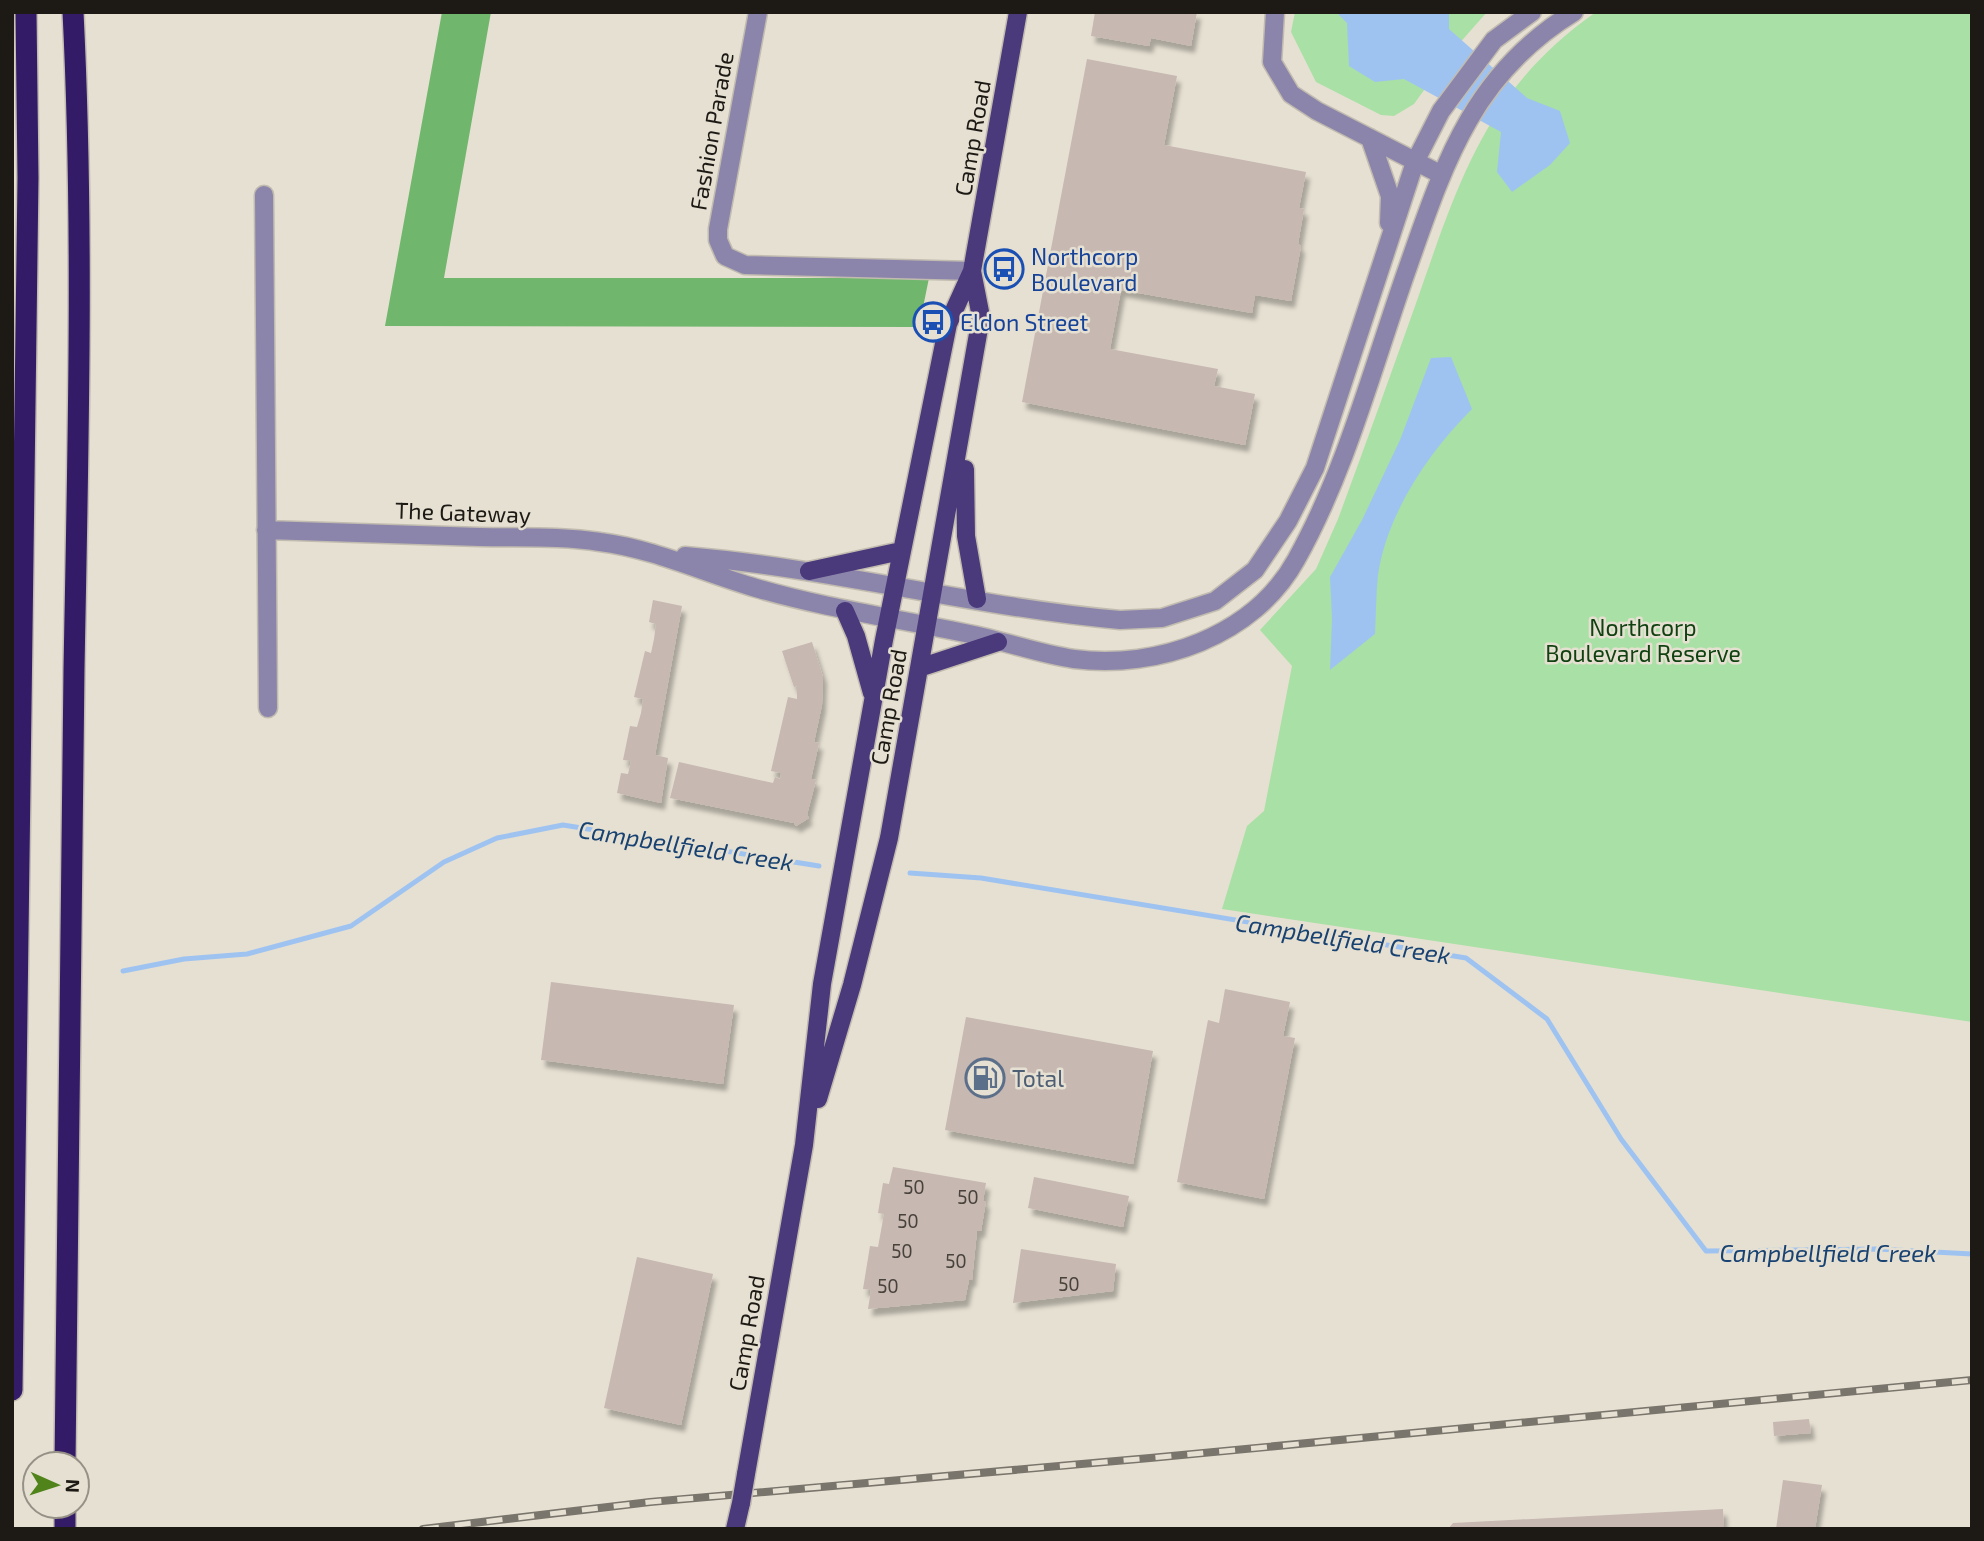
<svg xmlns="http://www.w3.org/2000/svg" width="1984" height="1541" viewBox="0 0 1984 1541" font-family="'Exo 2',sans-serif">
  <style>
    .green { fill: #a9e0a5 }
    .forest { fill: #70b76d }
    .water { fill: #9fc3f1 }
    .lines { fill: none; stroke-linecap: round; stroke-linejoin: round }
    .stream { stroke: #9fc3f1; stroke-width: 5 }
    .building { fill: #c7b8b1; filter: url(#shadow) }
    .minor-casing { stroke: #c2bcb0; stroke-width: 21 }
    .major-casing { stroke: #c2bcb0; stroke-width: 21 }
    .highway-casing { stroke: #c2bcb0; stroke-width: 24 }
    .minor { stroke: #8c85ab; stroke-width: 18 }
    .major { stroke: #4a397b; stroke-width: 18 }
    .highway { stroke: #341b68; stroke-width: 21 }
    .rail-casing { stroke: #7a756c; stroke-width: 8 }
    .rail { stroke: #e6e0d2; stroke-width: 5; stroke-dasharray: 16; stroke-linecap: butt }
    .major-bridge-casing { stroke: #c2bcb0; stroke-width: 21; stroke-linecap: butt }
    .major-bridge { stroke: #4a397b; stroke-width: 18 }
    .labels { text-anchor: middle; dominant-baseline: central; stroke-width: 5; stroke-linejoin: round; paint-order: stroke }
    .number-label { font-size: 19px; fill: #48423c }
    .street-label { font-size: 23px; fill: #1d1a15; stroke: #e6e0d2 }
    .transit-label { font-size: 23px; fill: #164399; stroke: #e6e0d2; text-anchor: start }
    .park-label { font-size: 23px; fill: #104211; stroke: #e6e0d2 }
    .service-label { font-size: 23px; fill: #4e5e75; stroke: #e6e0d2; text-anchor: start }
    .water-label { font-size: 24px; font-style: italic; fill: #184272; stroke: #e6e0d2 }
  </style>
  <defs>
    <filter id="shadow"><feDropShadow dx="4" dy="7" stdDeviation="2" flood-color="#0004"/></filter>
  </defs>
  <rect width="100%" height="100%" fill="#e6e0d2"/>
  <!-- green -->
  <path class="green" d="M1295,12H1487L1450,54L1414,104L1394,116L1381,115L1316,82L1291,32Z
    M1596,12H1972V1022L1222,909L1247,826L1264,811L1292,666L1260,630L1316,569L1338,519C1364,449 1389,379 1414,309C1457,187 1484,90 1596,12Z"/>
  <!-- forest -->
  <path class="forest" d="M442,12H491L444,278H929L919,327L385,326Z"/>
  <!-- water -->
  <path class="water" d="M1336,12H1449V29L1527,98L1560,111L1570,143L1550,165L1512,192L1497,172L1501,132L1404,79L1375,82L1349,66L1347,23Z
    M1451,357L1472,409C1429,452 1387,513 1378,575C1376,594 1376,614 1375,634L1330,670L1332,619L1330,577L1362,520L1400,440L1431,358Z"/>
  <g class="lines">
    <!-- stream -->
    <path class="stream" d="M910,873L981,878L1466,958L1547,1019L1621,1139L1706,1251L1877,1249L1972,1254
      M123,971L184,959L247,954L351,926L444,862L497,838L563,825L819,866"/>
  </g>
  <!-- building -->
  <path class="building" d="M1095,12H1197L1191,46L1151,38L1149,46L1091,36Z
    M1087,59L1177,76L1164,145L1306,172L1299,208L1304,209L1298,244L1301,246L1291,301L1255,295L1252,313L1121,290L1110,349L1218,369L1214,386L1255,394L1245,445L1022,402Z
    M653,600L682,606L655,755L668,758L661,803L617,793L621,773L628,774L631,761L623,760L630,726L637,727L641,713L643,699L634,697L645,651L651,653L654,639L656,624L649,622Z
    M812,642L823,677L822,705L814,742L819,743L811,779L816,780L807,815L809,818L796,826L794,823L670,798L679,762L773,783L775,777L780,779L781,773L771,771L788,697L797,699V686L794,687L782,651Z
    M551,982L734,1005L723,1084L541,1060Z
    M1225,989L1290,1002L1283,1036L1295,1038L1264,1199L1177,1182L1208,1020L1219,1023Z
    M966,1017L1153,1051L1133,1164L945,1130Z
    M893,1167L986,1183L983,1201H986L981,1231H977L972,1280H969L965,1300L868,1309L871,1290L863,1289L870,1246L878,1247L884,1214L878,1213L883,1183L889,1184Z
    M1034,1177L1129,1196L1123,1227L1028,1208Z
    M1021,1249L1116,1264L1113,1291L1013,1303Z
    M637,1257L713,1274L681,1425L604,1408Z
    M1809,1419L1811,1433L1774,1436L1773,1422Z
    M1783,1480L1822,1485L1815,1529H1776Z
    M1723,1509L1724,1529H1448L1453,1523Z"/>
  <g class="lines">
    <!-- minor casing -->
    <g class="minor-casing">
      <path id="minor" d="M758,12L718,229V240L725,256L745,265L972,271
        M1275,12L1272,62L1291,94L1317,111L1440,174
        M1370,138L1390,196L1389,223
        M264,195L268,708
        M266,530C337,532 409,535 480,537C520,538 561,536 600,542C655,549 704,573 756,588C828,609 901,619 974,635C1007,642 1040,654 1074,659C1157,670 1254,636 1296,560C1347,469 1374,362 1409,264C1445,161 1474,73 1574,12
        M685,556C831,568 974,607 1120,620L1162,618L1215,601L1255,570L1288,521L1315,468L1415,162L1441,111L1494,40L1532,12"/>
    </g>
    <!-- major casing -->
    <g class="major-casing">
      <path id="major" d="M965,469L966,536L977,599
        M809,571L901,551
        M845,611L856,636L872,693
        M919,668L998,642
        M818,1099L852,985L889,838L981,317L972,271
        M746,1474L804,1145L822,984L884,640L948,324L972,271L1018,12
        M735,1529L741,1503"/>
    </g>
    <!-- highway casing -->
    <g class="highway-casing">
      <path id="highway" d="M12,1390L28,178L26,12
        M65,1464C66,1199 70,934 74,669C78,450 84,231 73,12
        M65,1529V1506"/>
    </g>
    <!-- minor -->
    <use href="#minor" class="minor"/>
    <!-- major -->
    <use href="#major" class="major"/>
    <!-- highway -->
    <use href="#highway" class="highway"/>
    <!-- rail casing -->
    <g class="rail-casing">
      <path id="rail" d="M423,1529L650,1502L1150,1458L1972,1380"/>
    </g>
    <!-- rail -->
    <use href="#rail" class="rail"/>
    <!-- major-bridge casing -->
    <g class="major-bridge-casing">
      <path id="major-bridge" d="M741,1503L746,1474"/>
    </g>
    <!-- major-bridge -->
    <use href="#major-bridge" class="major-bridge"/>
  </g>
  <!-- icons -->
  <defs>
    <g id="bus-ring" transform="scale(2.0125)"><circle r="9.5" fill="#e6e0d2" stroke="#1a4fb4" stroke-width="1.5"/><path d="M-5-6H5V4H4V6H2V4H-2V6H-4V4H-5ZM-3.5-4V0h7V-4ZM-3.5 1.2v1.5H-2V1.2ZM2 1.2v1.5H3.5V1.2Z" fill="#1a4fb4"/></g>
    <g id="fuel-ring" transform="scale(2.0125)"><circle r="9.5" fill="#e6e0d2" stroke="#5c6f8a" stroke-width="1.5"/><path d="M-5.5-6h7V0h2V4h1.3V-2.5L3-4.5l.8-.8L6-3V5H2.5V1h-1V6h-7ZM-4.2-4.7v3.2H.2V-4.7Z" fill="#5c6f8a"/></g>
  </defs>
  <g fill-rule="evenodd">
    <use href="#bus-ring" x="1004" y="269"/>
    <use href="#bus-ring" x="933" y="322"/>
    <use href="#fuel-ring" x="985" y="1078"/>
  </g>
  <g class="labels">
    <!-- number labels -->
    <g class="number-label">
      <text x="914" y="1186">50</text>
      <text x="968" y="1196">50</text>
      <text x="908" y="1220">50</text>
      <text x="902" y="1250">50</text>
      <text x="956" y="1260">50</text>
      <text x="1069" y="1283">50</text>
      <text x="888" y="1285">50</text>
    </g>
    <!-- street labels -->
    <g class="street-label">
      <text transform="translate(711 131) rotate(-80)">Fashion Parade</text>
      <text transform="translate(972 138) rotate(-80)">Camp Road</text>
      <text transform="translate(463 512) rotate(2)">The Gateway</text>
      <text transform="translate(888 707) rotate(-80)">Camp Road</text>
      <text transform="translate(746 1333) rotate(-80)">Camp Road</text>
    </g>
    <!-- transit labels -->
    <g class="transit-label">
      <text x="1031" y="256">Northcorp<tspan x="1031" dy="26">Boulevard</tspan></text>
      <text x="960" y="322">Eldon Street</text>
    </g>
    <!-- park labels -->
    <g class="park-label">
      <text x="1643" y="627">Northcorp<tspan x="1643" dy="26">Boulevard Reserve</tspan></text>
    </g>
    <!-- service labels -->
    <g class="service-label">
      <text x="1012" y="1078">Total</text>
    </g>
    <!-- water labels -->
    <g class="water-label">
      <text transform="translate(686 845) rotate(9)">Campbellfield Creek</text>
      <text transform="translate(1343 938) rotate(9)">Campbellfield Creek</text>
      <text x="1828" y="1252">Campbellfield Creek</text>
    </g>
  </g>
  <!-- border -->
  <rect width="1984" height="1541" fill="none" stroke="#1d1a15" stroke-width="28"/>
  <!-- north arrow -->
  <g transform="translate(56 1485) rotate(93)"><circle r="33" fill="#e6e0d2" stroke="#969186" stroke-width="2"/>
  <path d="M0-5L12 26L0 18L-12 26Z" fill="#50841a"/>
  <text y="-10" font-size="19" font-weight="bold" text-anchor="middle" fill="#1d1a15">N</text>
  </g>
</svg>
